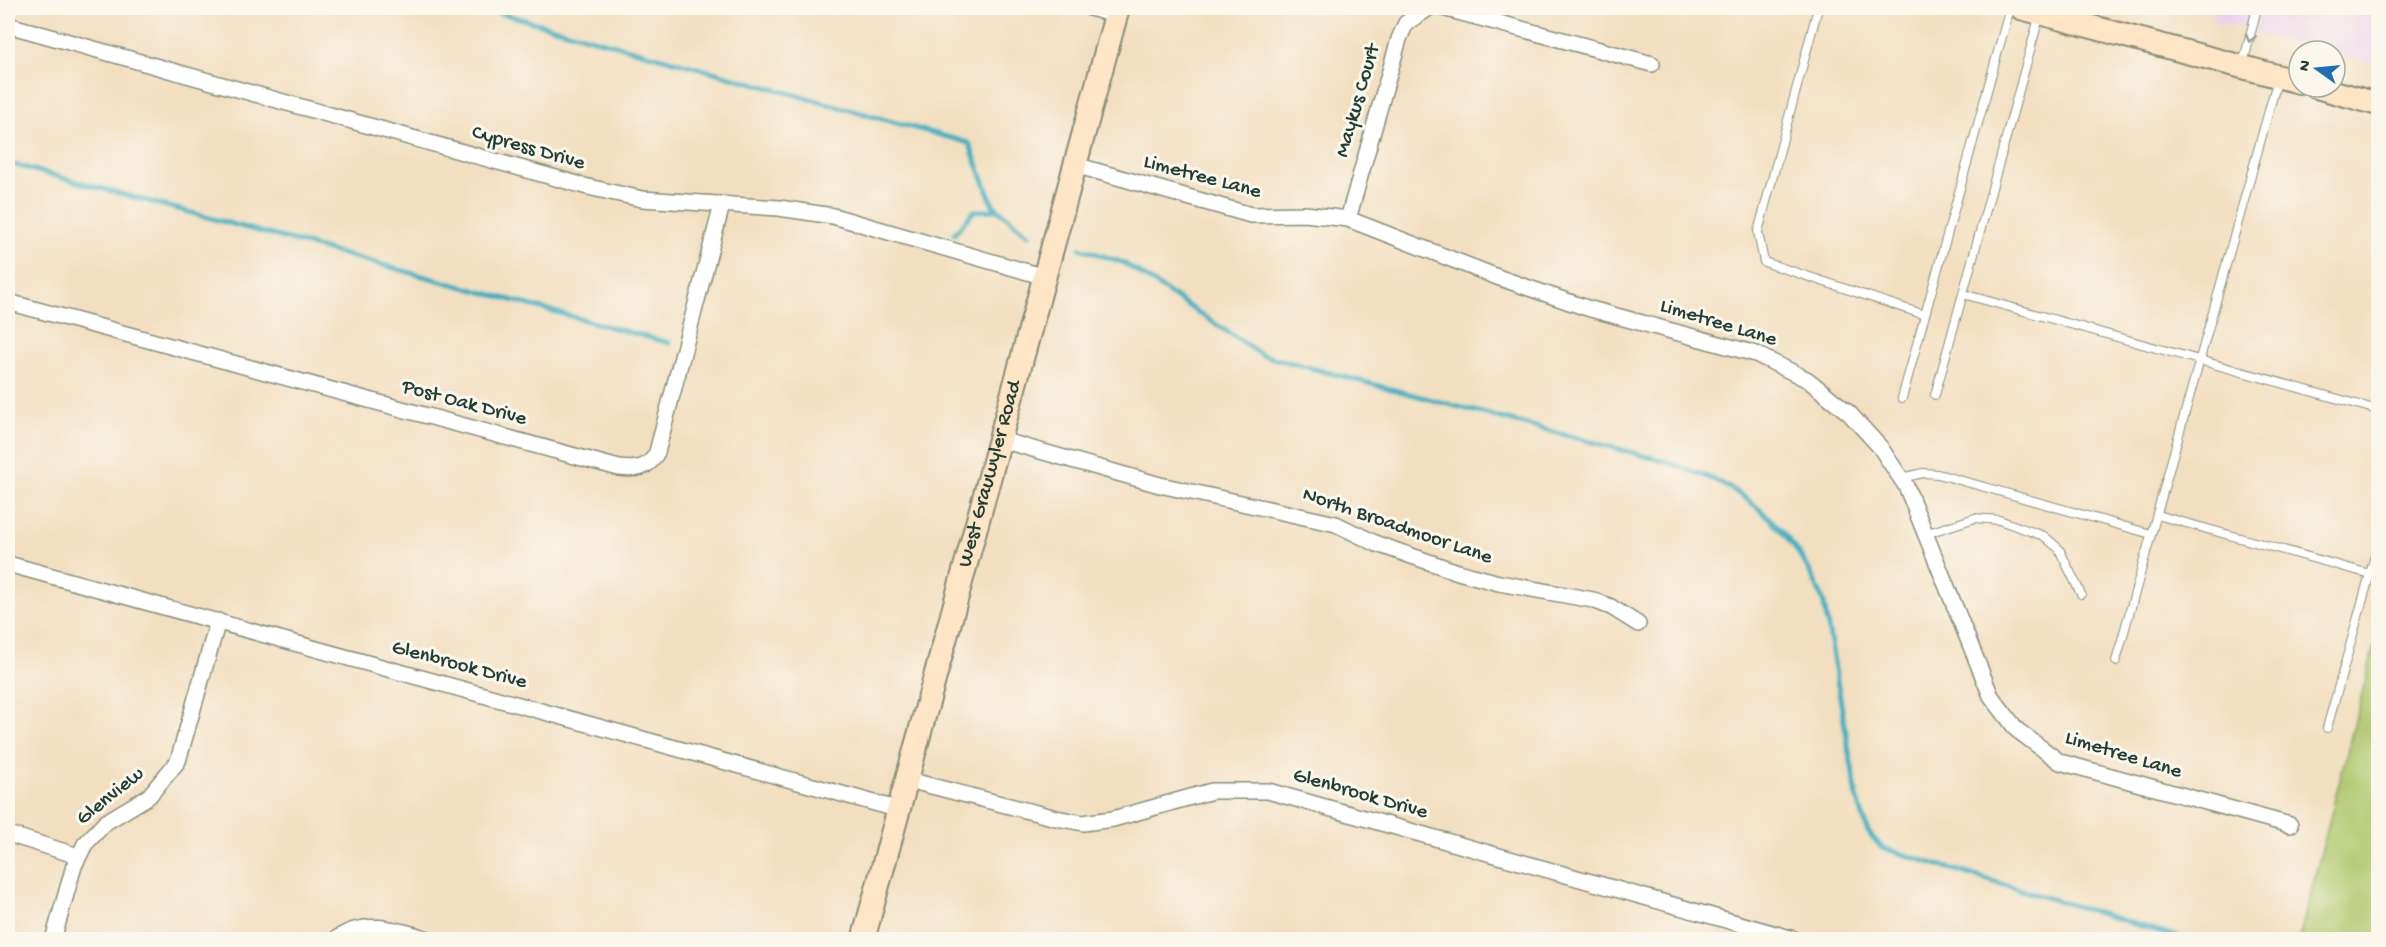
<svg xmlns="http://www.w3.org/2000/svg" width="2386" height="947" viewBox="0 0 2386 947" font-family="'Gochi Hand',sans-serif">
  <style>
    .built { fill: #ead1ec }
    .green { fill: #afc76d; stroke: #678250; stroke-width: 1.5 }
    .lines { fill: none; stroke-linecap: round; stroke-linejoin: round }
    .stream { stroke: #43b0c1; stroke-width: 5 }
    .lane-casing { stroke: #888e7a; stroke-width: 10 }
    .street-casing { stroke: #888e7a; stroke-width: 18 }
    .secondary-casing { stroke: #888e7a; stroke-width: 26 }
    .lane { stroke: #fff; stroke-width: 8 }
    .street { stroke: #fff; stroke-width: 15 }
    .secondary { stroke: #fee5c5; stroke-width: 22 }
    .oneway { stroke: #8f9e9a }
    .labels { text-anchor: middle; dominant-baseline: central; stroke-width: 6; stroke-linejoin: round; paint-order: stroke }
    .street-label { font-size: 21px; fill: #1f3d34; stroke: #fbf7ec }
  </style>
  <rect width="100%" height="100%" fill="#fbf7ec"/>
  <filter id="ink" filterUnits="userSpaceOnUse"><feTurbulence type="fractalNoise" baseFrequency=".0167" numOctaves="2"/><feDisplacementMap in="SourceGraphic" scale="12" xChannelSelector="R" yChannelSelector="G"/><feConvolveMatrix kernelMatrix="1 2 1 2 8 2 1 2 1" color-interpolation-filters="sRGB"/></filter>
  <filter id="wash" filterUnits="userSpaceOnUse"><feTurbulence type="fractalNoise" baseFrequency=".008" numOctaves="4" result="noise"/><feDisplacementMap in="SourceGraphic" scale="24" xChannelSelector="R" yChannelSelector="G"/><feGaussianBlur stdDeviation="1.35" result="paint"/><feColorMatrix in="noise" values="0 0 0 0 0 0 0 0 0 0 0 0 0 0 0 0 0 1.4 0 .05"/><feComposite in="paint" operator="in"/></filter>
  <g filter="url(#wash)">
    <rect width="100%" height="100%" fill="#f2dfc0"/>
    <!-- built -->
    <path class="built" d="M2216,8H2378V65L2335,53V51H2326L2213,21Z"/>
    <!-- green -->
    <path class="green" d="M2378,631V939H2299Z"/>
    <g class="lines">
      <!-- stream -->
      <path class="stream" d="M482,8L969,143L993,205L1029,235
        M8,163L669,343
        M954,234L974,211L998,210
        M1080,248L1124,263L1262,355L1664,461C1680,467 1697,472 1712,479C1764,502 1806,551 1824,604L1857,797L1868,832L1882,848L2188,940"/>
    </g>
  </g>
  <g filter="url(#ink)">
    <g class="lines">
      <!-- lane casing -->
      <g class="lane-casing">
        <path id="lane" d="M1818,8L1758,232L1764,262L1925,315
          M2243,64L2257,8
          M1963,294L2378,410
          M1935,395L2040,14
          M1902,398L2010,8
          M1901,478L1923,473L1938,474L2151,534
          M2157,515L2370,574
          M1925,534L1975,518L1999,520L2044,536L2059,549L2081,594
          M2116,661L2278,78
          M2327,728L2378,545"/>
      </g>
      <!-- street casing -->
      <g class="street-casing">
        <path id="street" d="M1090,8L1116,15
          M1443,8L1652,64
          M8,25L588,187L642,199L779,208L833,216L1045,277
          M1075,165L1251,215L1305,214L1348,219L1500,278L1587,308L1756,354L1808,380L1849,413L1880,447L1906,486L1991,696L2017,730L2060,762L2290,825
          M1348,219L1399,39L1406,23L1429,8
          M8,302L619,468C636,470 649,469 657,452L722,205
          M1001,440L1160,485L1336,524L1377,544L1458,572L1499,583L1593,600L1611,607L1638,624
          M8,564L900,810
          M908,780L1056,818L1083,823L1113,819L1212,791H1268L1797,940
          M8,834L78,856
          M53,940L74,866L85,844L106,822L149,796L178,761L218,621
          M335,940C365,917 400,931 432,940"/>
      </g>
      <!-- secondary casing -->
      <g class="secondary-casing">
        <g id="secondary">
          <path d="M2021,8L2299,82"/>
          <path d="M2316,87L2378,104"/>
          <path id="s1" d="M863,940L1118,8"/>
        </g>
      </g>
      <!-- lane -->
      <use href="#lane" class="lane"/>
      <!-- street -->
      <use href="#street" class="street"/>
      <!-- secondary -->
      <use href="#secondary" class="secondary"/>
    </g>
    <!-- one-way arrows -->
    <defs><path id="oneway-chevron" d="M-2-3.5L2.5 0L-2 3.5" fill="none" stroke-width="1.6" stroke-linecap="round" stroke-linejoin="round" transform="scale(1.5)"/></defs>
    <use class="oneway" href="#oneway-chevron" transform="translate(2250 38) rotate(104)"/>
  </g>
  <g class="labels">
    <!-- street labels -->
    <g class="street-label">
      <text transform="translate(1359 101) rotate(-74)">Maykus Court</text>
      <text transform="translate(528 149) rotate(16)">Cypress Drive</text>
      <text transform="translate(1202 178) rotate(15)">Limetree Lane</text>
      <text transform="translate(1718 324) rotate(17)">Limetree Lane</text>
      <text transform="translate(464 404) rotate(15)">Post Oak Drive</text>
      <text stroke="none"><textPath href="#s1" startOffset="483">West Grauwyler Road</textPath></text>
      <text transform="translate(1397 527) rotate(19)">North Broadmoor Lane</text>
      <text transform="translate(459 666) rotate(15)">Glenbrook Drive</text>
      <text transform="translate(2123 756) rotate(17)">Limetree Lane</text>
      <text transform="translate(1360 795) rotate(16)">Glenbrook Drive</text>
      <text transform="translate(111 797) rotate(-39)">Glenview</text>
    </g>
  </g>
  <!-- margin -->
  <rect width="2386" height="947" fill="none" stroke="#fbf7ec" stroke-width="30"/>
  <!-- north arrow -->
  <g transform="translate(2317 69) rotate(285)"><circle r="28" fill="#fbf7ec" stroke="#a3ada2" stroke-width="1.5"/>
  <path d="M0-4.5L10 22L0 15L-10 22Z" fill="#1f6fb2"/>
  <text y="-9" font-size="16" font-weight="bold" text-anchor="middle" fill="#1f3d34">N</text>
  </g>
</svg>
